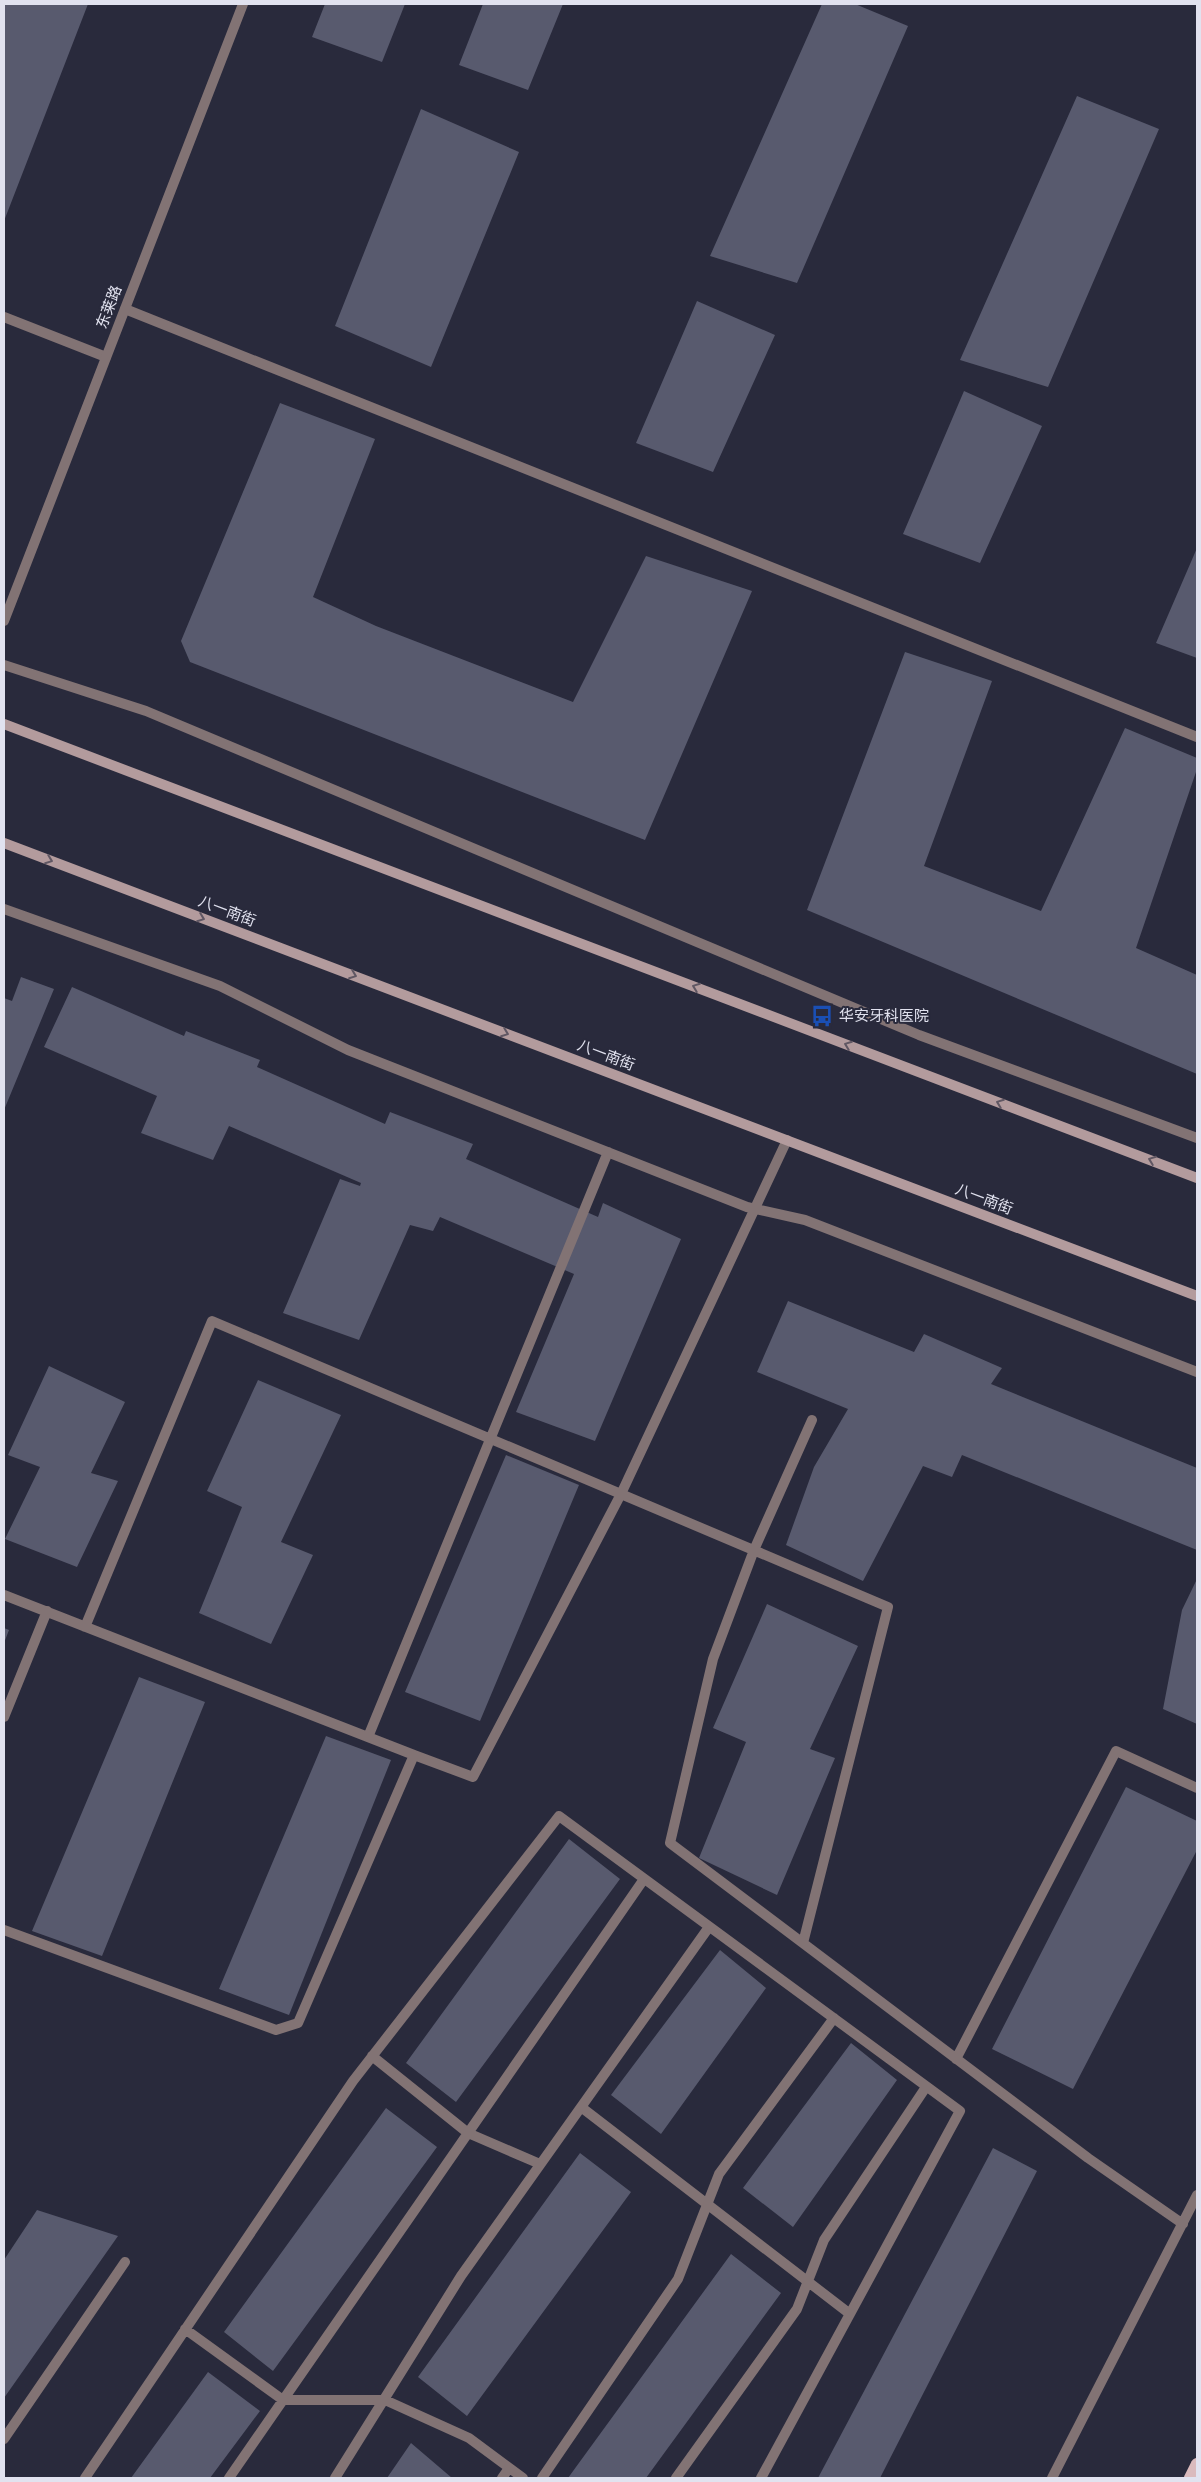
<svg xmlns="http://www.w3.org/2000/svg" width="1201" height="2482" viewBox="0 0 1201 2482" font-family="Rubik,'Noto Sans SC',sans-serif">
  <style>
    .building { fill: #585a6e }
    .lines { fill: none; stroke-linecap: round; stroke-linejoin: round }
    .service { stroke: #827374; stroke-width: 10 }
    .minor { stroke: #827374; stroke-width: 10 }
    .tertiary { stroke: #827374; stroke-width: 10 }
    .secondary { stroke: #b39b9d; stroke-width: 10 }
    .primary { stroke: #dababd; stroke-width: 12 }
    .oneway { stroke: #605763 }
    .labels { text-anchor: middle; dominant-baseline: central; stroke-width: 4; stroke-linejoin: round; paint-order: stroke }
    .street-label { font-size: 15px; fill: #e1e2ef; stroke: #292a3c }
    .poi-label { font-size: 15px; fill: #e1e2ef; stroke: #292a3c; text-anchor: start }
  </style>
  <rect width="100%" height="100%" fill="#292a3c"/>
  <!-- building -->
  <path class="building" d="M4,4H88L4,221Z
    M325,4H405L382,62L312,37Z
    M483,4H563L528,90L459,65Z
    M822,4H855L908,26L797,283L710,256Z
    M1077,96L1159,129L1048,387L960,360Z
    M421,109L519,152L431,367L335,326Z
    M697,301L775,335L713,472L636,443Z
    M964,391L1042,426L980,563L903,534Z
    M280,403L375,439L313,597L376,626L573,702L646,556L752,591L645,840L190,662L181,641Z
    M1197,548V658L1156,643Z
    M905,652L992,681L924,866L1041,911L1125,728L1197,758V769L1136,948L1197,975V1074L807,910Z
    M21,977L54,989L4,1110V998L12,1001Z
    M72,987L184,1036L186,1031L260,1060L257,1067L385,1124L390,1112L473,1144L466,1159L598,1217L603,1203L681,1239L595,1441L516,1412L574,1274L440,1217L433,1231L410,1225L359,1340L283,1313L340,1179L360,1186L361,1183L229,1126L213,1160L141,1133L157,1096L44,1047Z
    M788,1301L914,1352L924,1334L1002,1368L991,1384L1197,1468V1550L962,1455L952,1477L923,1466L863,1581L786,1545L814,1467L848,1409L757,1372Z
    M49,1366L125,1402L91,1473L118,1481L77,1567L5,1539L40,1467L8,1455Z
    M258,1380L341,1415L281,1542L313,1555L271,1644L199,1613L242,1507L207,1491Z
    M506,1455L579,1485L480,1721L405,1692Z
    M1197,1579V1724L1163,1709L1182,1610Z
    M767,1604L858,1646L810,1749L835,1758L777,1895L699,1858L746,1742L713,1728Z
    M4,1628L9,1630L4,1643Z
    M139,1677L205,1702L102,1956L32,1931Z
    M326,1736L391,1760L289,2015L219,1989Z
    M1126,1787L1197,1821V1850L1073,2089L992,2049Z
    M569,1839L620,1879L456,2102L406,2063Z
    M720,1950L766,1988L661,2134L611,2095Z
    M851,2043L897,2080L793,2227L743,2188Z
    M386,2108L437,2147L273,2371L224,2332Z
    M993,2148L1037,2171L880,2478H818Z
    M580,2153L631,2192L467,2416L418,2377Z
    M37,2210L118,2236L4,2398V2260Z
    M731,2254L781,2293L646,2478H568Z
    M208,2372L260,2411L210,2478H131Z
    M411,2443L452,2478H387Z"/>
  <g class="lines">
    <!-- service -->
    <path class="service" d="M4,665L146,711L919,1035L1197,1138
      M4,909L220,986L348,1050L747,1207L805,1220L1197,1372
      M812,1420L754,1550L713,1659L670,1843L1088,2158L1183,2224
      M4,1595L414,1755L298,2023L276,2030L4,1930
      M85,1627L212,1321L888,1607L803,1943
      M4,1717L47,1611
      M368,1737L608,1152
      M414,1755L473,1777L621,1494L787,1140
      M372,2056L468,2133L540,2164
      M956,2059L1116,1751L1197,1788
      M581,2107L850,2314
      M185,2329L283,2400H385L469,2438L523,2478
      M4,2439L125,2262
      M85,2478L353,2081L559,1816L960,2111L761,2478
      M229,2478L644,1879
      M335,2478L461,2276L709,1927
      M502,2478L509,2468
      M542,2478L678,2279L719,2174L834,2018
      M676,2478L797,2309L824,2240L926,2087
      M1052,2478L1197,2195"/>
    <!-- minor -->
    <path class="minor" d="M125,309L1197,737
      M4,317L106,357"/>
    <!-- tertiary -->
    <path class="tertiary" d="M4,621L243,4"/>
    <!-- secondary -->
    <path class="secondary" d="M4,724L1197,1178
      M4,843L1197,1296"/>
    <!-- primary -->
    <path class="primary" d="M1190,2478L1197,2464"/>
  </g>
  <!-- one-way arrows -->
  <defs><path id="oneway-chevron" d="M-2-3.5L2.5 0L-2 3.5" fill="none" stroke-width="1.6" stroke-linecap="round" stroke-linejoin="round" transform="scale(1.25)"/></defs>
  <g class="oneway">
    <use href="#oneway-chevron" transform="translate(49 860) rotate(21)"/>
    <use href="#oneway-chevron" transform="translate(201 918) rotate(21)"/>
    <use href="#oneway-chevron" transform="translate(353 975) rotate(21)"/>
    <use href="#oneway-chevron" transform="translate(696 987) rotate(-159)"/>
    <use href="#oneway-chevron" transform="translate(505 1033) rotate(21)"/>
    <use href="#oneway-chevron" transform="translate(848 1045) rotate(-159)"/>
    <use href="#oneway-chevron" transform="translate(1000 1103) rotate(-159)"/>
    <use href="#oneway-chevron" transform="translate(1152 1160) rotate(-159)"/>
  </g>
  <!-- icons -->
  <defs>
    <g id="bus-bare" transform="scale(1.725)"><path d="M-5-6H5V4H4V6H2V4H-2V6H-4V4H-5ZM-3.5-4V0h7V-4ZM-3.5 1.2v1.5H-2V1.2ZM2 1.2v1.5H3.5V1.2Z" fill="#1a4fb4" stroke="#292a3c" stroke-width="2.5" paint-order="stroke"/></g>
  </defs>
  <g fill-rule="evenodd">
    <use href="#bus-bare" x="822" y="1016"/>
  </g>
  <g class="labels">
    <!-- street labels -->
    <g class="street-label">
      <text transform="translate(109 307) rotate(-69)">东莱路</text>
      <text transform="translate(227 911) rotate(21)">八一南街</text>
      <text transform="translate(606 1055) rotate(21)">八一南街</text>
      <text transform="translate(984 1199) rotate(21)">八一南街</text>
    </g>
    <!-- poi labels -->
    <g class="poi-label">
      <text x="839" y="1016">华安牙科医院</text>
    </g>
  </g>
  <!-- border -->
  <rect width="1201" height="2482" fill="none" stroke="#e1e2ef" stroke-width="10"/>
</svg>
